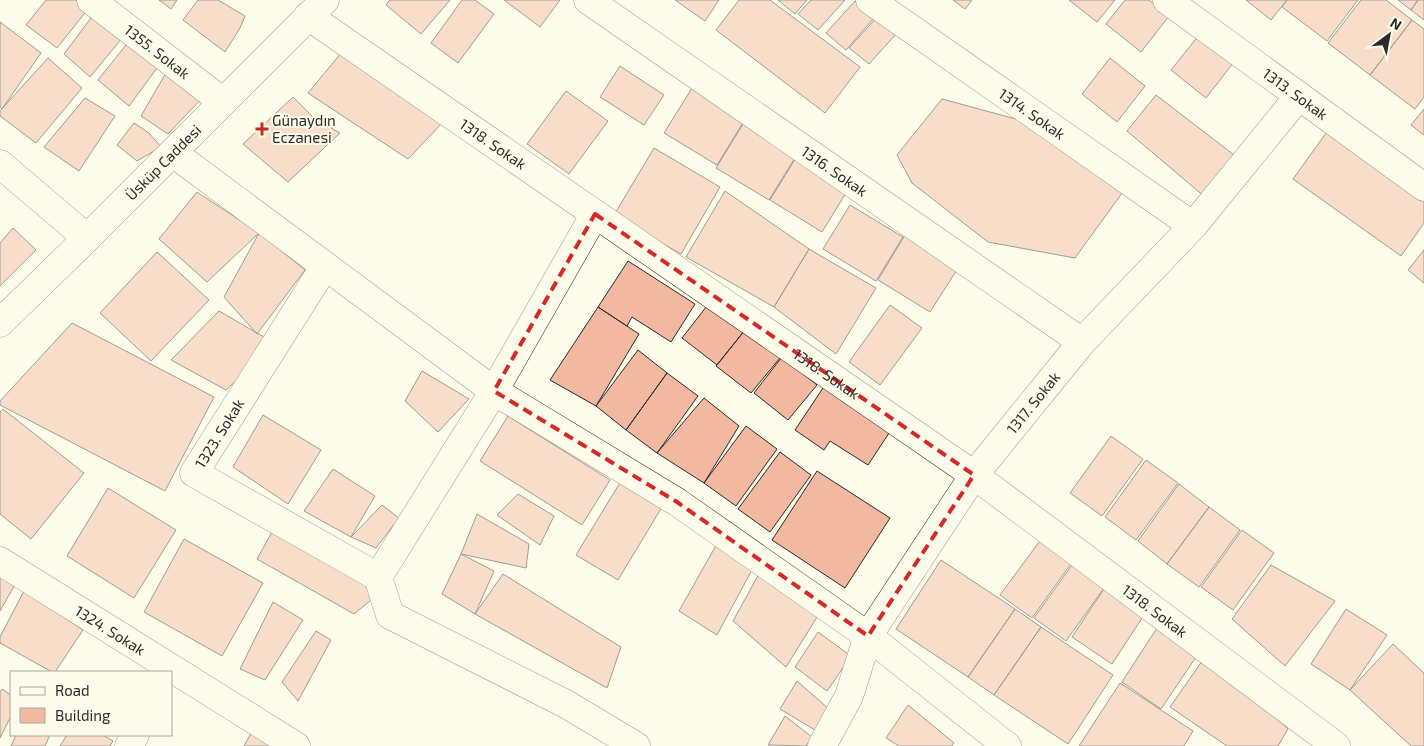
<svg xmlns="http://www.w3.org/2000/svg" width="1424" height="746" viewBox="0 0 1424 746" font-family="'Exo 2',sans-serif">
  <style>
    .building { fill: #f2b8a0; stroke: #2b2b2b }
    .lines { fill: none; stroke-linecap: round; stroke-linejoin: round }
    .minor-casing { stroke: #2b2b2b; stroke-width: 29 }
    .tertiary-casing { stroke: #2b2b2b; stroke-width: 29 }
    .minor { stroke: #fdfbea; stroke-width: 28 }
    .tertiary { stroke: #fdfbea; stroke-width: 28 }
    .marked { fill: none; stroke: #d62828; stroke-width: 4; stroke-dasharray: 10 6; stroke-linejoin: round }
    .poi-dot { fill: #c62828; stroke: #fdfbea; stroke-width: 2 }
    .labels { text-anchor: middle; dominant-baseline: central; stroke-width: 4; stroke-linejoin: round; paint-order: stroke }
    .street-label { font-size: 15px; fill: #2b2b2b; stroke: #fdfbea }
    .poi-label { font-size: 15px; fill: #2b2b2b; stroke: #fdfbea; text-anchor: start }
  </style>
  <rect width="100%" height="100%" fill="#fdfbea"/>
  <!-- building -->
  <path class="building" d="M46,0H77L88,9L57,48L26,25Z
    M159,0H177L171,9Z
    M198,0H218L245,16L240,28L225,52L183,20Z
    M390,0H450L421,34L386,5Z
    M462,0H475L494,14L458,63L431,43Z
    M504,0H560L540,27Z
    M675,0H719L705,21Z
    M739,0H770L860,67L825,113L716,30Z
    M778,0H807L795,14Z
    M811,0H845L818,30L798,14Z
    M953,0H972L965,9Z
    M1069,0H1115L1097,22Z
    M1125,0H1149L1169,16L1141,52L1106,24Z
    M1246,0H1287L1271,20Z
    M1287,0H1358L1327,41L1282,7Z
    M1361,0H1386L1412,20L1370,75L1328,43Z
    M1398,0H1418L1411,10Z
    M1418,0H1424V20L1411,10Z
    M855,1L873,19L846,50L826,33Z
    M94,14L123,37L90,77L64,54Z
    M878,16L897,33L869,64L849,48Z
    M1412,20L1424,29V97L1415,109L1370,75Z
    M0,22L41,53L2,109L0,107Z
    M1199,35L1234,62L1206,98L1171,70Z
    M130,40L160,64L129,106L98,80Z
    M342,52L444,121L408,159L308,93Z
    M48,58L82,88L36,143L0,116V111Z
    M1110,58L1145,86L1117,122L1082,94Z
    M620,66L664,95L644,125L600,97Z
    M167,71L204,96L168,134L141,116Z
    M692,88L744,121L717,165L664,133Z
    M566,91L608,121L569,174L527,144Z
    M1156,95L1238,158L1205,197L1127,131Z
    M293,97L314,118L340,133L288,182L243,144Z
    M85,98L115,116L79,171L44,147Z
    M942,99L1038,125L1125,189L1075,258L988,242L912,183L897,155Z
    M1424,109V135L1411,125Z
    M134,123L149,133L161,147L137,161L117,145Z
    M743,124L796,156L769,200L716,168Z
    M1329,129L1424,197V223L1401,256L1293,179Z
    M654,148L720,187L681,254L614,215Z
    M797,156L849,188L822,232L770,200Z
    M725,191L809,249L774,307L686,257Z
    M197,192L259,233L207,282L159,239Z
    M850,205L903,237L876,281L823,249Z
    M13,228L36,250L0,286V243Z
    M259,233L305,270L257,334L224,297Z
    M905,235L958,268L930,312L878,280Z
    M809,249L876,288L836,354L774,307Z
    M1424,250V283L1408,270Z
    M157,252L209,300L151,361L100,313Z
    M628,261L695,304L671,342L632,317L627,326L598,307Z
    M710,302L745,330L717,365L682,338Z
    M890,305L922,328L880,385L849,362Z
    M598,307L639,334L596,406L550,380Z
    M219,311L276,344L226,390L171,360Z
    M72,323L214,397L165,491L0,405V401Z
    M745,330L780,358L751,393L716,366Z
    M638,350L667,373L626,430L596,406Z
    M782,357L817,385L788,420L754,393Z
    M422,371L469,399L438,432L405,401Z
    M667,373L698,396L657,453L626,430Z
    M825,385L893,427L868,465L830,441L824,450L795,430Z
    M704,398L739,426L704,483L657,453Z
    M3,409L84,473L31,539L0,514V412Z
    M263,415L321,450L288,504L233,467Z
    M508,416L610,480L582,525L480,461Z
    M746,426L777,449L736,506L704,483Z
    M1111,436L1143,459L1102,516L1070,493Z
    M780,452L811,475L770,532L738,509Z
    M1146,460L1178,483L1136,540L1105,517Z
    M333,469L375,496L351,537L304,511Z
    M817,471L890,518L845,588L772,540Z
    M621,481L662,507L618,580L576,555Z
    M1179,484L1209,507L1167,564L1138,541Z
    M108,488L176,530L134,598L67,556Z
    M518,494L554,516L540,545L497,515Z
    M382,505L399,518L376,548L351,537Z
    M1209,507L1240,530L1199,587L1167,564Z
    M477,514L529,544L526,568L461,554Z
    M1242,530L1274,553L1233,610L1201,587Z
    M272,532L382,591L354,614L257,559Z
    M1042,538L1073,561L1032,618L1000,595Z
    M184,539L263,583L222,656L144,612Z
    M718,542L753,568L717,635L679,611Z
    M461,554L494,571L475,614L442,594Z
    M941,560L1015,609L968,677L896,629Z
    M1075,561L1107,584L1066,641L1034,618Z
    M1271,565L1335,601L1285,666L1232,619Z
    M760,572L819,614L786,667L733,621Z
    M0,573L17,581L0,611Z
    M503,574L621,647L607,688L475,614Z
    M1108,583L1148,609L1112,664L1072,637Z
    M24,591L83,630L55,672H52L0,643V637Z
    M273,602L303,620L265,680L240,669Z
    M1015,609L1041,627L994,695L968,677Z
    M1346,609L1387,635L1350,690L1311,664Z
    M1041,627L1113,675L1068,744L994,695Z
    M1157,628L1198,654L1161,709L1122,682Z
    M316,631L331,640L298,701L282,682Z
    M818,632L851,656L827,691L795,667Z
    M1393,644L1424,673V746H1411L1350,690Z
    M1207,654L1288,729L1278,746H1227L1170,707Z
    M797,681L830,710L815,730L780,709Z
    M1120,683L1193,731L1184,746H1079Z
    M2,689L11,695V716L0,738V692Z
    M908,705L954,743L952,746H899L886,738Z
    M785,716L812,737L806,746L768,745Z
    M254,728L278,746H244Z
    M16,735H50L45,746H11Z
    M67,735H103L113,741L110,746H60Z"/>
  <g class="lines">
    <!-- minor casing -->
    <g class="minor-casing">
      <g id="minor">
        <path id="s1" d="M91,0L223,102"/>
        <path id="s2" d="M588,0L1082,342"/>
        <path id="s3" d="M870,0L1193,226"/>
        <path id="s4" d="M1167,0L1424,187"/>
        <path id="s5" d="M308,16L974,475L1336,746"/>
        <path d="M173,153L494,391L677,502L868,636L1007,746"/>
        <path d="M0,164L87,238"/>
        <path d="M595,214L494,391L378,577L390,615L566,704L636,746"/>
        <path d="M325,266L194,473L378,577"/>
        <path id="s6" d="M0,561L296,746"/>
        <path d="M129,746L135,735"/>
        <path id="s7" d="M822,746L849,696L868,636L974,475L1082,342L1193,226L1299,96"/>
      </g>
    </g>
    <!-- tertiary casing -->
    <g class="tertiary-casing">
      <g id="tertiary">
        <path id="s8" d="M0,323L87,238L325,0"/>
      </g>
    </g>
    <!-- minor -->
    <use href="#minor" class="minor"/>
    <!-- tertiary -->
    <use href="#tertiary" class="tertiary"/>
  </g>
  <!-- marked area -->
  <path d="M0 0H1424V746H0ZM595,214L974,475L868,636L677,502L494,391Z" fill="#fdfbea" fill-opacity=".55" fill-rule="evenodd"/>
  <path class="marked" d="M595,214L974,475L868,636L677,502L494,391Z"/>
  <!-- markers -->
  <path class="poi-dot" d="M259.5 121.5h5v5h5v5h-5v5h-5v-5h-5v-5h5z"/>
  <g class="labels">
    <!-- street labels -->
    <g class="street-label">
      <text stroke="none"><textPath href="#s1" startOffset="84">1355. Sokak</textPath></text>
      <text stroke="none"><textPath href="#s4" startOffset="159">1313. Sokak</textPath></text>
      <text stroke="none"><textPath href="#s3" startOffset="198">1314. Sokak</textPath></text>
      <text stroke="none"><textPath href="#s5" startOffset="225">1318. Sokak</textPath></text>
      <text stroke="none"><textPath href="#s8" startOffset="229">Üsküp Caddesi</textPath></text>
      <text stroke="none"><textPath href="#s2" startOffset="300">1316. Sokak</textPath></text>
      <text stroke="none"><textPath href="#s5" startOffset="630">1318. Sokak</textPath></text>
      <text stroke="none"><textPath href="#s7" startOffset="406">1317. Sokak</textPath></text>
      <text transform="translate(219 433) rotate(-58)">1323. Sokak</text>
      <text stroke="none"><textPath href="#s5" startOffset="1035">1318. Sokak</textPath></text>
      <text stroke="none"><textPath href="#s6" startOffset="130">1324. Sokak</textPath></text>
    </g>
    <!-- poi labels -->
    <g class="poi-label">
      <text x="272" y="120">Günaydın<tspan x="272" dy="17">Eczanesi</tspan></text>
    </g>
  </g>
  <!-- legend -->
  <rect x="10" y="671" width="162" height="65" fill="#fdfbea" stroke="#a9a89e"/>
  <rect x="20" y="687" width="25" height="8" fill="#fdfbea" stroke="#a9a89e"/>
  <text x="55" y="696" font-size="15" fill="#2b2b2b">Road</text>
  <rect x="20" y="708" width="25" height="15" fill="#f2b8a0" stroke="#a9a89e"/>
  <text x="55" y="721" font-size="15" fill="#2b2b2b">Building</text>
  <!-- north arrow -->
  <g transform="translate(1389 35) rotate(32)" stroke="#fdfbea" stroke-width="4" paint-order="stroke">
  <path d="M0-4L9 19L0 12L-9 19Z" fill="#2b2b2b"/>
  <text y="-8" font-size="14" font-weight="bold" text-anchor="middle" fill="#2b2b2b">N</text>
  </g>
</svg>
